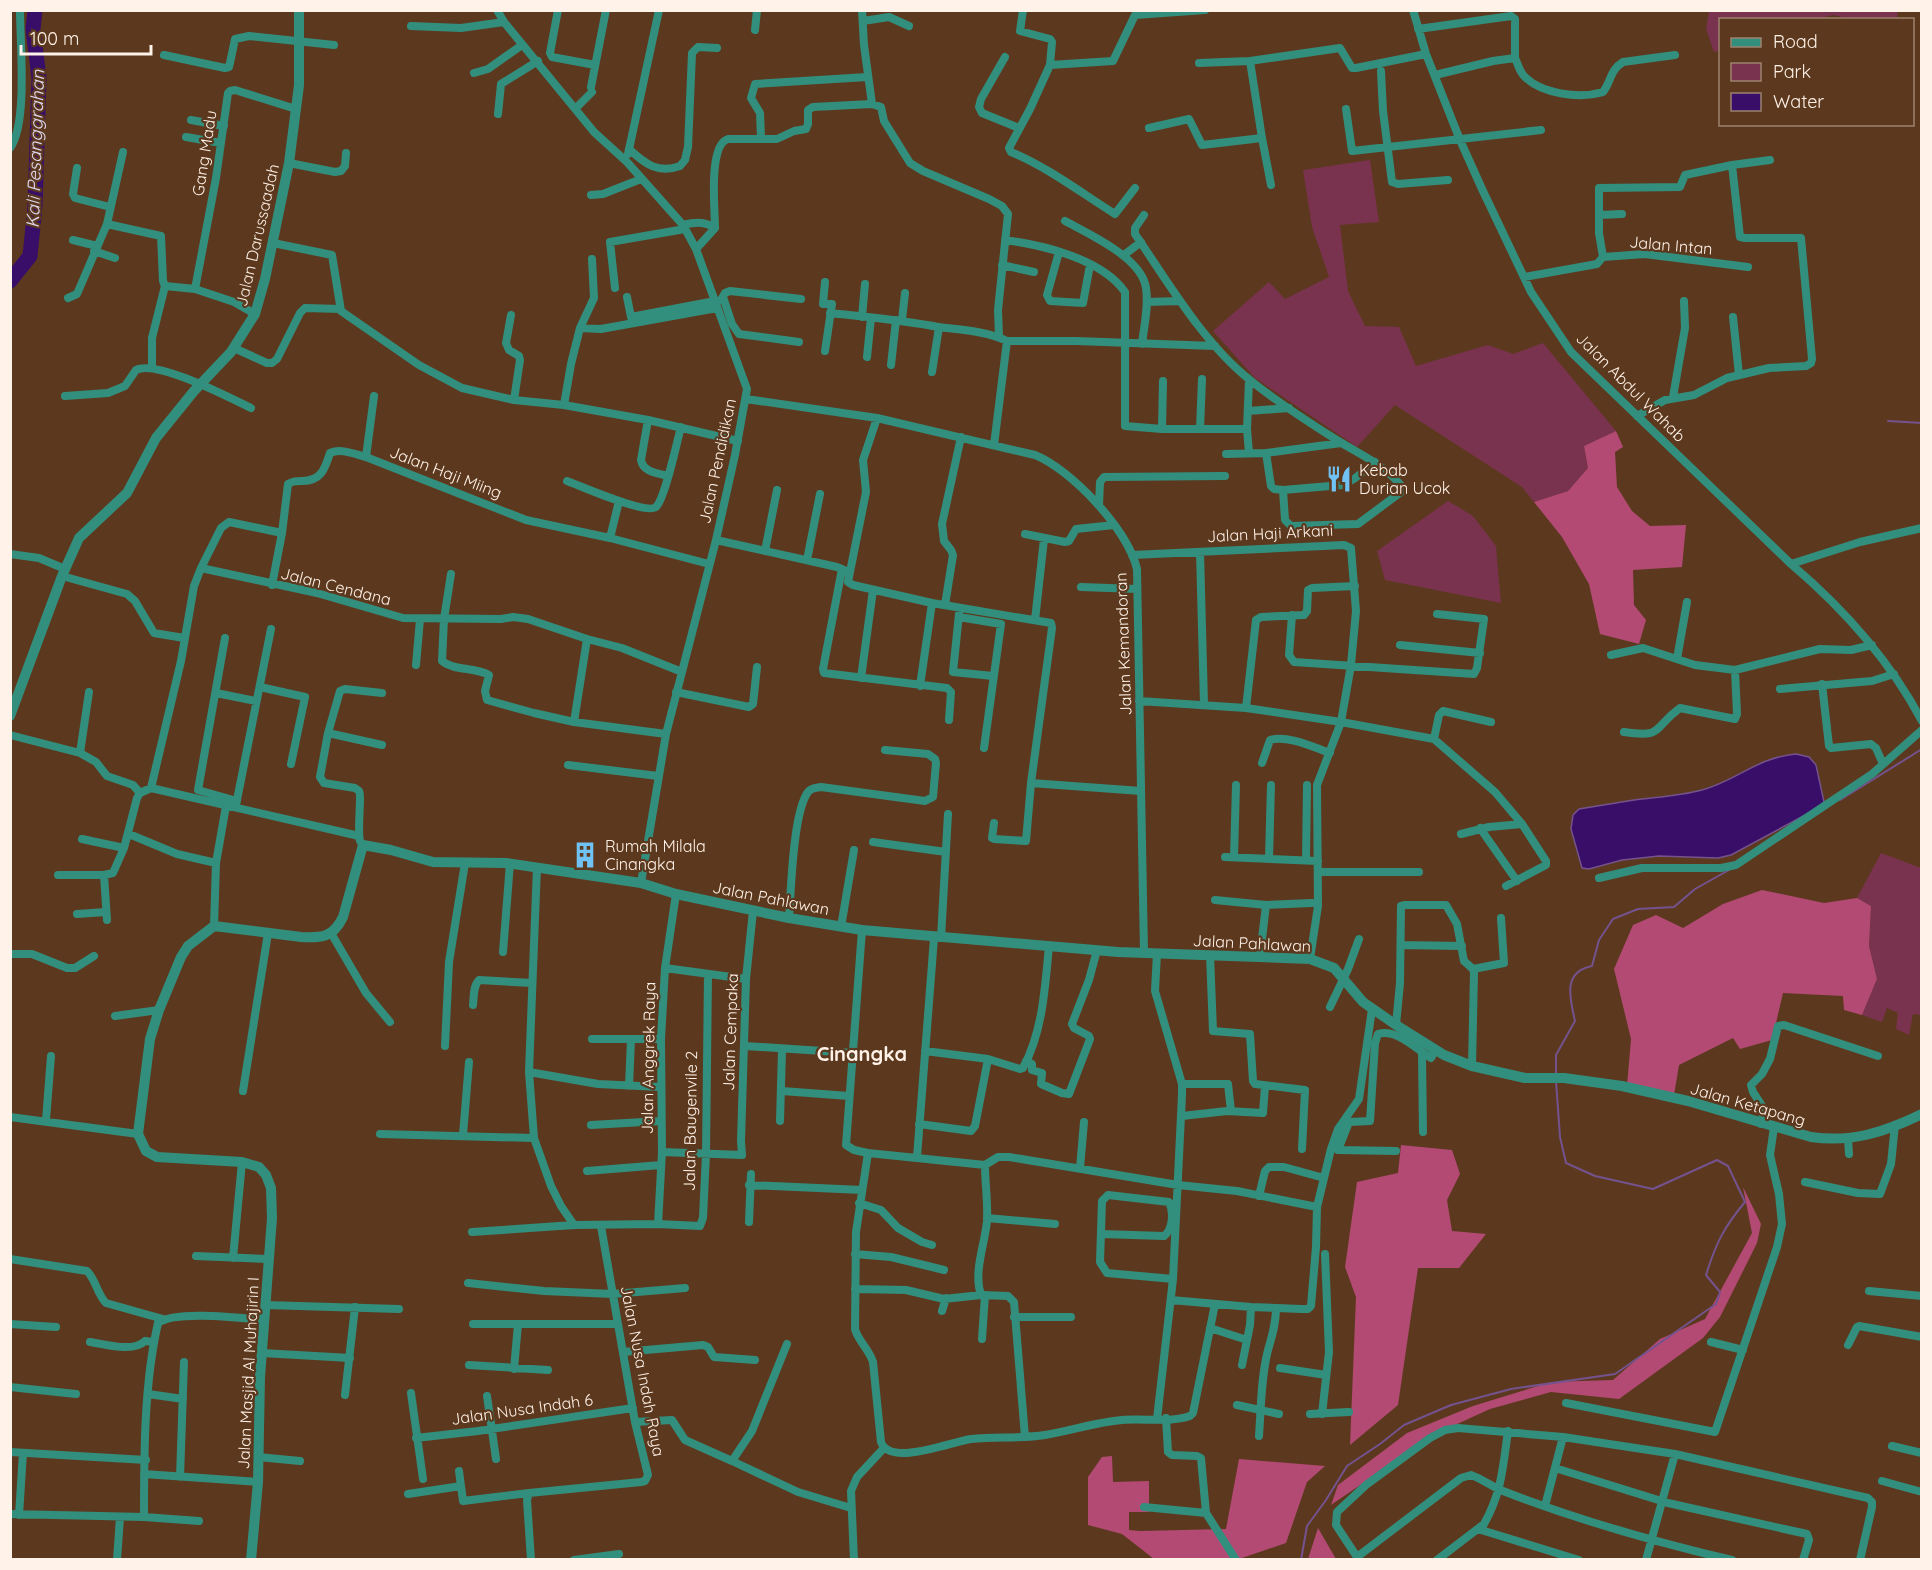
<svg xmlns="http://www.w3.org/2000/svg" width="1932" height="1570" viewBox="0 0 1932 1570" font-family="Quicksand,sans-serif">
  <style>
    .green { fill: #79334e }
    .forest { fill: #b24a74 }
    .water { fill: #380e68; stroke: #74528e; stroke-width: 1.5 }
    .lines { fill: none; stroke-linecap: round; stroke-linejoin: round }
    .stream { stroke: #74528e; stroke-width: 2 }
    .river { stroke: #380e68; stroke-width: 15 }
    .minor { stroke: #338f7d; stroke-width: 8 }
    .tertiary { stroke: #338f7d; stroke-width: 10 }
    .labels { text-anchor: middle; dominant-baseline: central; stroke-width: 4.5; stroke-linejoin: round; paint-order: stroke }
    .street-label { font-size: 16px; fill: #fff2e8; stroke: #5c391e }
    .poi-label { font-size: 16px; fill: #fff2e8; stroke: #5c391e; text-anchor: start }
    .water-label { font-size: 18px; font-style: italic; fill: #e1daf3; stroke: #5c391e }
    .quarter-label { font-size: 20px; font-weight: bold; fill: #fff2e8; stroke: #5c391e }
  </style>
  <rect width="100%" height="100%" fill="#5c391e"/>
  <!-- green -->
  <path class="green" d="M1709,11V10L1898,11L1897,18L1850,19L1833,15L1811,20H1720V50L1714,52L1706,29Z
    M1370,160L1379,222L1340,225L1348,291L1365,326L1399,327L1416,366L1488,345L1513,354L1543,343L1616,431L1584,446L1588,468L1568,491L1534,502L1522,487L1395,405L1357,447L1255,378L1213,331L1269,282L1285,299L1329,277L1312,227L1303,170Z
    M1448,501L1473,516L1496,546L1501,603L1385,580L1377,551Z
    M1881,853L1921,868V1015L1913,1014L1909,1035L1896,1029L1898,1013L1887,1008L1882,1022L1862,1015L1877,979L1869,946L1871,906L1857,898Z"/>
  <!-- forest -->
  <path class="forest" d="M1616,431L1623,447L1615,452L1617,487L1632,511L1650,526L1686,525L1682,567L1633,570L1634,605L1646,620L1639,644L1600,634L1589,584L1562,537L1534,502L1568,491L1588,468L1584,446Z
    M1762,890L1824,903L1857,898L1871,906L1869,946L1877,979L1862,1015L1844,1010L1843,996L1783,993L1772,1040L1740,1049L1733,1038L1679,1065L1674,1095L1627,1086L1631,1039L1614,969L1633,925L1656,915L1683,928L1723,904Z
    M1401,1145L1452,1150L1460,1174L1447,1200L1452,1231L1486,1234L1459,1268H1418L1398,1405L1350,1445L1356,1297L1345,1267L1357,1182L1398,1173Z
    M1743,1187L1761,1224L1757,1243L1720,1317L1703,1338L1619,1399L1551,1392L1490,1409L1433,1435L1331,1505L1338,1485L1407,1433L1473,1406L1551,1382L1613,1380L1660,1339L1705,1319L1752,1233Z
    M1112,1456L1113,1482L1149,1481V1512H1129V1530L1140,1531L1226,1529L1239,1459L1325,1466L1307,1482L1286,1543L1239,1559H1154L1122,1534L1088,1525V1477L1102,1457Z
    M1318,1528L1336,1559H1308Z"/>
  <!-- water -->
  <path class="water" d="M1796,754L1809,757L1816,765L1824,802L1820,807L1731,855L1718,858L1659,856L1622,860L1589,869L1582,868L1571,829L1573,815L1579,809C1597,806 1616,803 1634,800C1657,797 1680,796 1702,790C1736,781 1758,757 1796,754Z"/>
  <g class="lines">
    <!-- stream -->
    <path class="stream" d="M1888,421L1922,423
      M1840,800L1922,749
      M1556,1075V1055L1575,1021C1570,998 1562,972 1592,966L1599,940L1613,919L1638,909L1674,907L1695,889L1729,870
      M1301,1560L1307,1526L1326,1500L1347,1466L1380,1444L1404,1425L1451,1405L1511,1389L1615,1374L1716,1304L1720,1292L1706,1275C1716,1243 1724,1227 1745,1202L1728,1166L1717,1160L1653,1189L1595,1176L1566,1163L1560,1137L1556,1081"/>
    <!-- river -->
    <path class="river" d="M10,281L30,256L35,206L39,78L33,29L35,10"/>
    <!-- minor -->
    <path class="minor" d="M497,10L504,22L594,132L627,162L683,225L696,249L747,389L735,455L716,540L666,734L641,883
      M558,10L550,53L552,57L595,65
      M862,10L864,45L872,104L881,107L884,121L910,163L923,171L989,199L1002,206L1008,214L998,310L999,337
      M1023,10L1020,31L1050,39L1052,42L1050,65
      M1413,10L1426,54L1460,140L1482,189L1531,292L1571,352L1791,564C1844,609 1889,659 1922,721
      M863,21L889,17L909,26
      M411,26L461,28L504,22
      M1418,29L1511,16L1515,19V58
      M755,30L757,10
      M164,55L225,68L229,67L230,63L235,39L249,36L334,45
      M1005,57L981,99L979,107L982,113L1019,128
      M1199,63L1250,61L1340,48L1352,68H1356L1426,54
      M1381,71L1383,111L1392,182L1398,184L1448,180
      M474,73L488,69L522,45
      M1435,75L1493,61L1515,58C1518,64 1519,71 1524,76C1541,94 1579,99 1603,92C1611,82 1610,70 1623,62L1675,55
      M591,87L606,10
      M576,108L592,92
      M1346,109L1352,151L1541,130
      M498,114L501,84L538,61
      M191,120L224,126
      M1149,128L1189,119L1202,145L1262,138L1250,61
      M186,137L221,143
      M761,138L760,113L751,98L755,84L867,77
      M1262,138L1271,185
      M10,148C28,124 20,43 20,10
      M629,149C645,164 658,174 680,166L685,160L688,147L692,53L698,47L717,48
      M628,154L659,10
      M289,163L335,172L341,171L345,166L346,153
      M1732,165L1770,160
      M77,168L73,194L75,198L110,207
      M1135,188L1115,214C1080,192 1049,168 1011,152L1009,148L1030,109L1050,65L1113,61L1135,15L1205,10
      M591,195L603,194L641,179
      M1144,215L1135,228V234C1168,282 1204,344 1250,380C1278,403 1310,423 1340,442C1363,456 1386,466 1403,488L1401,492L1358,524L1291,526L1285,520L1283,490
      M1599,215L1622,214
      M1065,221C1089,234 1142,258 1146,288C1149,306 1144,326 1142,344
      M107,224L161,236L163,281L165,286L195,289L234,302L255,314
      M683,225C695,222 704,221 715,228
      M73,240L97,246
      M1005,240C1043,245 1102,259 1125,292V426L1162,429H1247
      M273,243L332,255L341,311L419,365L462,388L514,400L564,405L648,420L738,441
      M696,249L715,228C715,210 708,145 728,139H777L794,131L806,129L808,124V110L813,107L872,104
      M94,251L115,258
      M1059,252L1047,295L1050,301L1083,303L1090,265
      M1124,255L1141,242
      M1603,257L1599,233V188L1680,187L1685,175L1732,165L1740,237L1745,238H1801L1812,359L1811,363L1806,366L1769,368L1727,378L1694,395L1665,400L1637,416
      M1002,265L1034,272
      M1524,277L1597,264L1603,257L1645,254L1748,267
      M825,282L823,304H832L825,351
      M615,288L610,242L685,229
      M195,289L216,178L228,93L230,91L235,90L296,109
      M627,297L631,317L715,301
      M723,297L732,324L739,334L799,342
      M68,298L77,294L107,224L123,152
      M721,300L725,293L730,291L801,299
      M1147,302L1180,301
      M830,313C866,317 902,320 938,327C961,330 986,331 1007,341H1076L1215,346
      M511,315L506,343L509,350L519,356L520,360L514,400
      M862,317L865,284
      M1733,317L1739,375
      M902,320L905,293
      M580,328L594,298L592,259
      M234,348L267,363H272L277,359L300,313L305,308L340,309
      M867,357L871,318
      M891,365L896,320
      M152,368V338L165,286
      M932,372L939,327
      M65,396L108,393L125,386L136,370C156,359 230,398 251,408
      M1673,397L1685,328L1684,301
      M746,399L877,418L1035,455C1072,470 1128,530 1137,569L1144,952
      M564,405L571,364L580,328L601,329L717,308
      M1248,411L1289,408
      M877,418L863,460L866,492L848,582L853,585L932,603L1051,623L1052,628L1031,783L1141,791
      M648,420L641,460C643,472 657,473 668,476
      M1162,429L1163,381
      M1200,429L1202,379
      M994,445L1007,341
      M1249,453L1247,429L1249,380
      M1266,453L1271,486L1274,489L1283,490L1342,485L1354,479L1375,462
      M1226,454L1266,453L1341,443
      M366,457L374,396
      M567,481C581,486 646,515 656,507C665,499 677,441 681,427
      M1099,505L1100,482L1104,477L1225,476
      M1025,534L1065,542L1069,541L1076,529L1114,525
      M610,538L619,501
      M716,540L837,567L846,571
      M765,551L777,490
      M1200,552L1204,704
      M10,554L39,558L65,569
      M1132,555L1344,545L1351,548L1356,611L1351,665L1341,722L1317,785L1318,906L1310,959
      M807,560L820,494
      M1791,564L1860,542L1922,528
      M201,568L221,528L229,522L282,533
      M842,569L823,669L824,673L947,688L951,692L949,720
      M451,574L444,619L442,661C454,671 475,667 489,675L485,691L487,700L534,713L574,722L666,734
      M62,576L127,594L135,601L154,633L184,638
      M272,585L282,533L288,484C293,481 296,481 302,481C321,481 325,469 330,453C341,448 354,454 366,457L526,520L610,538L709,564
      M1081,587L1137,589
      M945,605L953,555L951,550L944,541L942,524L961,437
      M959,614L953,672L993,676
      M1292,615L1289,655L1294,662L1474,674L1477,668L1484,619L1437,614
      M959,617L1001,624L984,748
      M1035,620L1044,539
      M225,638L198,790L237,801
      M1400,645L1480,653
      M1611,655L1643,648L1695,665L1735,670L1820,649L1851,650L1872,645
      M1677,659L1687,602
      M416,665L420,619
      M861,678L873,590
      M1822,684L1829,746L1831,748L1871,744L1876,748L1883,764
      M920,686L932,603
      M260,687L305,697L291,764
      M1780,689L1872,681L1894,674
      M676,692L749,707L753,704L757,667
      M216,693L256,701
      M1139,701L1246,708L1341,722L1434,739L1495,792L1522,824L1546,861V865L1506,886
      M1246,708L1256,620L1261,617L1304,615L1307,611L1308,590L1312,588L1355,586
      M574,722L587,639
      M1624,732C1665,738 1652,728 1680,708L1735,719L1737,714L1735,670
      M328,733L382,745
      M10,735L80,753L89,692
      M1434,739L1439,715L1443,711L1491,722
      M80,753L96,762L107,776L133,785L140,793
      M1262,763L1270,740C1288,735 1313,747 1330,753
      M568,765L658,776
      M151,788L181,661L194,586L201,568L317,593L403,618L501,619L513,617L528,619L587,639L622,648L682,672
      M236,805L271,629
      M994,823L992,838L994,839L1026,841L1031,783
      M1480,828L1517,881
      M129,834L177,854L216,863
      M1461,834L1489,827L1522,824
      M82,839L124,848
      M360,841C357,830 362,795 359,791C358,790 356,789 355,788L324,783L320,777L328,733L340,691L345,689L382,693
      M873,842L946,852
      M1225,857L1318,861
      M1234,857L1236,785
      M1269,859L1271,785
      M1306,860L1307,785
      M537,867L529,1072L534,1138L551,1186L561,1206L574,1225
      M1319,872H1419
      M58,875H104L113,873L124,848L137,798L140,793L151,788L359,836
      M104,875L107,920
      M1599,878L1642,868H1721L1736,865L1872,774L1922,730
      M1215,900L1266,905L1312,903
      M77,914L106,912
      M789,918C791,891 793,812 808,792C812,787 817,788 821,787L925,801L933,797L936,763L935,759L928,754L885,750
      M214,926L216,863L226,806
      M841,927L854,850
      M862,930L846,1145L854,1150L868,1153L985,1165C985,1183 988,1202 987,1221C985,1244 973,1272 981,1295L1008,1296L1014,1302L1025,1437
      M331,933L366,993L390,1022
      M941,938L948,814
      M1401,945L1462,946
      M503,952L510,863
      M10,954H32L67,968H75L94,956
      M1210,955L1213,1031L1250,1034L1253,1081L1255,1084L1305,1090L1302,1149
      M1260,956L1266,905
      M665,968L746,979
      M1473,969L1504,963L1501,918
      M473,1005C474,997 473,986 479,980L532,983
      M1330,1007L1348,969L1359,939
      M115,1016L159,1010
      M1396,1025L1400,983L1401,906L1405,905H1446L1457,924L1464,961L1473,969L1474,973L1472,1066
      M592,1039H661
      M445,1046L449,962L465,863
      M745,1046L853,1053
      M925,1051L988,1059
      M1422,1053L1423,1132
      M1026,1061L1032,1064V1070L1042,1073L1041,1084L1062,1093L1069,1094L1090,1039L1089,1036L1074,1028L1072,1024L1089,980L1097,950
      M529,1072L598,1084L660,1087
      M1182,1084H1228L1231,1111
      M629,1086L631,1040
      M243,1091L268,933
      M782,1091L849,1096
      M1182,1116L1227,1111L1263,1113L1265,1086
      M10,1117L138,1134
      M46,1120L51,1056
      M780,1121L782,1050
      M919,1124L971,1131L975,1126L988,1059L1020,1069L1023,1068C1043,1031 1045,987 1049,946
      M1761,1124L1764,1109L1753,1092L1751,1085L1762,1074L1770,1059L1778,1026L1784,1025L1878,1056
      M591,1125L661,1121
      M380,1134L534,1138
      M463,1135L469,1062
      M1848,1139L1849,1154
      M1396,1151L1338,1150L1349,1122L1370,1121L1375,1043L1378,1034C1396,1028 1416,1049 1431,1058L1436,1050
      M662,1152L742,1155L741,1141L746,979L753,911
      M868,1153L856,1232L855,1329C858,1341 869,1349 873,1362L881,1442C890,1467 951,1442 971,1439C996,1436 1021,1439 1045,1435C1071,1431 1096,1422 1122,1420C1144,1418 1169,1423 1190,1416L1193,1413L1215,1304
      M917,1157L934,938
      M985,1165L998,1157H1009L1178,1185L1237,1191L1317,1207
      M1080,1168L1084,1122
      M587,1171L661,1165
      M1805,1182L1858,1193L1880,1194L1891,1164L1895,1125
      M749,1185L862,1190
      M1259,1196L1265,1171L1269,1167H1284L1324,1178
      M859,1203L881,1210L898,1228L922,1242L932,1245
      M987,1218L1055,1224
      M749,1222L751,1174
      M658,1224L662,1152L661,1039L665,968L676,894
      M472,1232L574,1225L658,1224L700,1226L703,1218L706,1154L708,974
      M1101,1234L1164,1236C1173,1229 1174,1212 1169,1202L1108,1195L1102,1201L1100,1262L1107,1273L1173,1279
      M855,1254L891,1257L944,1270
      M196,1256L268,1259
      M233,1258L242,1162
      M10,1259L87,1271C96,1280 97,1294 106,1303L163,1319
      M468,1283L544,1291L613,1294L685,1288
      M855,1289L906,1290L944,1299L981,1295
      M1869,1291L1922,1296
      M1171,1300L1251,1307L1301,1309H1308L1311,1306L1316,1247L1317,1207L1331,1149L1338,1129L1359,1099L1372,1009
      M265,1305L399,1309
      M942,1311L946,1298
      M1014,1317H1071
      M10,1324L56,1327
      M473,1324H618
      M1210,1328L1247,1340
      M982,1339L985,1295
      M90,1342C105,1344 133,1353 145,1341L153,1342
      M1711,1342L1743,1350
      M1848,1345L1857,1327L1859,1326L1922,1337
      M623,1352L703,1345L708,1347L714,1357L755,1360
      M262,1353L350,1358
      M469,1365L548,1370
      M1242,1365L1250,1325L1251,1307
      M1280,1368L1326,1375
      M514,1369L518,1324
      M10,1387L76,1394
      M411,1393L423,1479
      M148,1394L183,1399
      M345,1395L355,1307
      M487,1396L496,1459
      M1566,1403L1715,1432L1777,1247L1782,1224L1779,1194L1770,1155L1774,1127
      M1237,1405L1279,1414
      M1310,1414L1349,1412
      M1322,1414L1329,1352L1325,1254
      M1166,1418L1168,1452L1172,1455L1197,1456L1201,1458L1206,1513L1236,1560
      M1157,1419L1173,1279L1182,1095V1084L1155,991L1157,953
      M635,1422L672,1420L685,1440L732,1461L752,1431L787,1344
      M1259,1436C1261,1408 1261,1377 1268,1350C1272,1336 1276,1324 1276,1308
      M416,1438L478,1431L633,1408
      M1892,1446L1922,1453
      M10,1452L146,1460
      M258,1457L300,1461
      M732,1461L798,1492L851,1508
      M1555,1468L1668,1503L1807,1534L1809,1540L1803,1560
      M459,1471L461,1486
      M144,1474L258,1482
      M180,1477L184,1362
      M1882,1481L1922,1492
      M408,1494L461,1486L463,1501L529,1493
      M1545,1506L1563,1437
      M1144,1507L1206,1513
      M10,1514L144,1517L199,1521
      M19,1515L23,1453
      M144,1517C144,1453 144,1384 158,1323C175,1310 241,1318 264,1320
      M1478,1529L1579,1560
      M1357,1557L1461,1478L1471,1475C1482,1479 1493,1487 1503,1491C1578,1520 1655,1542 1732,1560
      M117,1560L120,1517
      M531,1560L527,1500L529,1493L641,1482L645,1481L648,1475L635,1422L601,1226
      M574,1560L619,1554
      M854,1560L851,1491L857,1477L884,1448
      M1359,1560L1336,1525L1337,1512L1366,1485L1430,1438L1445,1430L1458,1428L1563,1437L1675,1454L1868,1498L1872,1502V1507L1860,1560
      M1437,1560L1484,1524C1502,1492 1503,1466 1508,1431
      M1646,1560L1675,1454"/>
    <!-- tertiary -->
    <path class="tertiary" d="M10,716L62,576L79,538L127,493L156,438L194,391L231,352L255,314L265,279L289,163L299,85V10
      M251,1560L258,1482L260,1377L272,1218L271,1188L266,1175L259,1167L242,1162L157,1157L146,1151L138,1134L150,1039L159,1010L181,957L188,946L214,926L301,937C321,938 333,938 343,917L363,845L391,850L433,862L506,863L641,883L676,894L789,918L862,930L1118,952L1310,959L1334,968L1363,1002L1396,1025L1444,1055L1472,1066L1525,1078H1564L1622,1086L1688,1101L1811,1137C1852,1143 1885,1132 1922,1114"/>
  </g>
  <!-- icons -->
  <defs>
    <g id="restaurant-bare" transform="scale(2.07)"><path d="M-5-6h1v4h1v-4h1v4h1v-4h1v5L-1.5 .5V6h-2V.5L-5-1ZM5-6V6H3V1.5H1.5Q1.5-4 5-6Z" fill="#70c2f4" stroke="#5c391e" stroke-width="2.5" paint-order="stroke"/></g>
    <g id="building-bare" transform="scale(2.07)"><path d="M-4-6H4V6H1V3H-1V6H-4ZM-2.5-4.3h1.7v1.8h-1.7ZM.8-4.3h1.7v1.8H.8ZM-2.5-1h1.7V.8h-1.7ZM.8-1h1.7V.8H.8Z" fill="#70c2f4" stroke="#5c391e" stroke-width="2.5" paint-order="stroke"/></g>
  </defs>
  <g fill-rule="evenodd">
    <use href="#restaurant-bare" x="1339" y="479"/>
    <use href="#building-bare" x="585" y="855"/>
  </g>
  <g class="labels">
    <!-- street labels -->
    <g class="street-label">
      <text transform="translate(204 153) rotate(-81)">Gang Madu</text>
      <text transform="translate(257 235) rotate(-77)">Jalan Darussaadah</text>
      <text transform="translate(1671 245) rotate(5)">Jalan Intan</text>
      <text transform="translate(1631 387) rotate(45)">Jalan Abdul Wahab</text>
      <text transform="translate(717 461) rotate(-78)">Jalan Pendidikan</text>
      <text transform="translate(446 472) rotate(21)">Jalan Haji Miing</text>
      <text transform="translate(1270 533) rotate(-3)">Jalan Haji Arkani</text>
      <text transform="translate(336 586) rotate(14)">Jalan Cendana</text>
      <text transform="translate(1123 644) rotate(-92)">Jalan Kemandoran</text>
      <text transform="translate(771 898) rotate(11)">Jalan Pahlawan</text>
      <text transform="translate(1252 943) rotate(3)">Jalan Pahlawan</text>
      <text transform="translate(730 1032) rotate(-88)">Jalan Cempaka</text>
      <text transform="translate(648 1058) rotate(-89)">Jalan Anggrek Raya</text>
      <text transform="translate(1748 1104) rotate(16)">Jalan Ketapang</text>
      <text transform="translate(690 1121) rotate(-89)">Jalan Baugenvile 2</text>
      <text transform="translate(643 1371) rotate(79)">Jalan Nusa Indah Raya</text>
      <text transform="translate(248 1373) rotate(-87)">Jalan Masjid Al Muhajirin I</text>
      <text transform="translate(522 1409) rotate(-8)">Jalan Nusa Indah 6</text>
    </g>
    <!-- poi labels -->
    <g class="poi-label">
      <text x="1359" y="470">Kebab<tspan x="1359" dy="18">Durian Ucok</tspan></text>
      <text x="605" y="846">Rumah Milala<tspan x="605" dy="18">Cinangka</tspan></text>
    </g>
    <!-- water labels -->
    <g class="water-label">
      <text transform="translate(35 149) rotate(-88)">Kali Pesanggrahan</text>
    </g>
    <!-- quarter labels -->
    <g class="quarter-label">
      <text x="862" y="1053">Cinangka</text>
    </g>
  </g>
  <!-- border -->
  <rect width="1932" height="1570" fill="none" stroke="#fff2e8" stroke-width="24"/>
  <!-- legend -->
  <rect x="1719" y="18" width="195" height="108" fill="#5c391e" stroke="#9d836f" stroke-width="1.5"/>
  <rect x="1731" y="38" width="30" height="9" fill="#338f7d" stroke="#9d836f" stroke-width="1.5"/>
  <text x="1773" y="48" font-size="18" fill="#fff2e8">Road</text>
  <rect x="1731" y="63" width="30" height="18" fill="#79334e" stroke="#9d836f" stroke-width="1.5"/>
  <text x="1773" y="78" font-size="18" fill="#fff2e8">Park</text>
  <rect x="1731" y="93" width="30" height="18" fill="#380e68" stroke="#9d836f" stroke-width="1.5"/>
  <text x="1773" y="108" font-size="18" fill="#fff2e8">Water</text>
  <!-- scale -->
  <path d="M21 45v9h130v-9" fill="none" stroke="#fff2e8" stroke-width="3"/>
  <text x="30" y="45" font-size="18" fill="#fff2e8" stroke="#5c391e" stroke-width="4.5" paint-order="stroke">100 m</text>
</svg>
